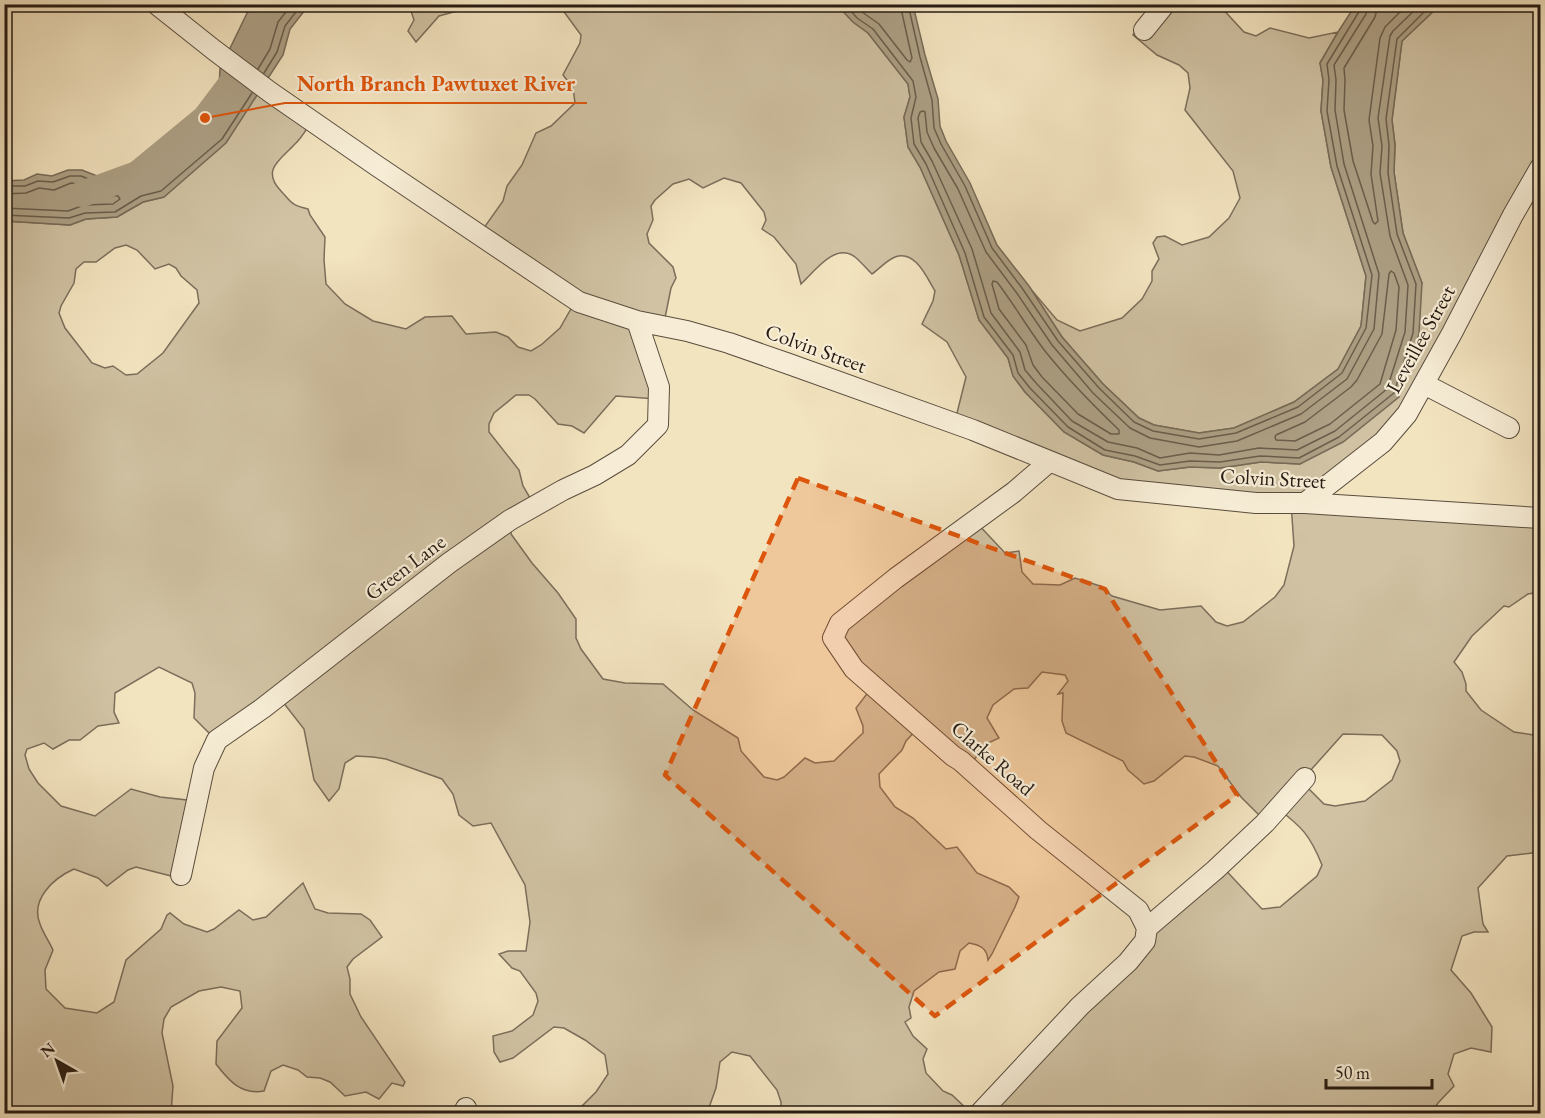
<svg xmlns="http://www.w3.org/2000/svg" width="1545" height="1118" viewBox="0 0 1545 1118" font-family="'EB Garamond',serif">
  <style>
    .green { fill: #d0c2a3; stroke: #7b6e5b; stroke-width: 1.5; fill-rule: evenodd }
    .water { fill: #ada085; stroke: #776b57; stroke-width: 1.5 }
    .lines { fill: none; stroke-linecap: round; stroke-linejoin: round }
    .shore { stroke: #6a5e4c; stroke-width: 1.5 }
    .river { stroke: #ada085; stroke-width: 26 }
    .minor-casing { stroke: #594d3e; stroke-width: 22 }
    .minor { stroke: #f7edd6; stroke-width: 20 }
    .marked { fill: #de560c; fill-opacity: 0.2; stroke: #de560c; stroke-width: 4.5; stroke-dasharray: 12 8; stroke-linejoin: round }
    .labels { text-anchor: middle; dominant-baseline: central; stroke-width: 4.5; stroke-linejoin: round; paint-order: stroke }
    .street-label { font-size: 21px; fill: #261b13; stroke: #f7edd6 }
    .leader { fill: none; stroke: #de560c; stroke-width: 2 }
    .callout-dot { fill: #de560c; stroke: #f7edd6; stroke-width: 2 }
    .callout-label { font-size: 22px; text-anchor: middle; font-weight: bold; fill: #de560c; stroke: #f7edd6; stroke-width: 4.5; stroke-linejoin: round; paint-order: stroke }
  </style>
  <rect width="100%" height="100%" fill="#f3e4c0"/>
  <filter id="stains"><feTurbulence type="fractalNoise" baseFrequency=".00333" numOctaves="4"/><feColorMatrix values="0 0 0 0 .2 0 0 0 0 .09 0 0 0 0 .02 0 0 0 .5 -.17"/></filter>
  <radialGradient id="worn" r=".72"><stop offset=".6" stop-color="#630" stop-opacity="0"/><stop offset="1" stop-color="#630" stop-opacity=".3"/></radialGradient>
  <!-- green -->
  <path class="green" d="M409,5V4L471,5L457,11L439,16L416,42L408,31L414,20Z
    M559,5H837L853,22L868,33L908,84L910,97L904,117L908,147L920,167L959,255L979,320L1008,358L1013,376L1025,392L1064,432L1103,455L1134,462L1158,471L1190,467L1220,468L1261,462L1300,464L1422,283L1403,233L1394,172L1395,145L1392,120L1402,41L1440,5H1540V165L1405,414L1312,496L1540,517V592L1528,594L1509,607L1504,606L1472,636L1454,662L1462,672L1466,684V691L1481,710L1514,732L1540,736V852L1507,856L1478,888L1483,924L1488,932H1474L1462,936L1451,970L1471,993L1492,1027L1491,1052L1471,1048L1454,1054L1448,1074L1454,1086L1438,1103L1431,1113H977L1219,863L1262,909L1280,907L1317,876L1322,865C1310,835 1302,827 1277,808L1264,820L1241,797L1218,766L1194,757L1185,756L1154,781L1144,784L1128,770L1123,761L1066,733L1062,721L1063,693L1058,694L1068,681L1065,675L1042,672L1028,688L1014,689L993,705L987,718L999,738L986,744L970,765L919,727L906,741L902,750L879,774L880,787L895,807L913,818L946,849L957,847L977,873L1009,887L1019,897L1015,907L992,954L988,960C987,948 980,945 969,943L960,951L955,969L939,972L914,991L909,1007L911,1018L905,1022L913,1036L927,1049L923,1059L926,1073L943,1091L952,1095L971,1113H781V1102L777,1090L750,1056L732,1052L720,1062L716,1088L707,1113L574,1114L596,1092L608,1074L605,1055L585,1040L564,1028L554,1027L513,1058L500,1062L494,1052L493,1036L512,1031L533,1015L538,1001L536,993L520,971L512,968L499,954L508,951H526L530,922L525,885L491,823L473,826L459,815L453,794L442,779L386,759L373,757L356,756L345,763L339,789L329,801L314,780L304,729L279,697L215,739L194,718L195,693L192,683L159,667L115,693L114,712L119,723L98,726L80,740H69L53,749L44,743L27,749L25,755L29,769L38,783L61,806L95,816L131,789L160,797L196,801L179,878L136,867L128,870L107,886L98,878L74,869C54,878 30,899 40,924C43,933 49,941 53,950L45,970L46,989L65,1008L97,1013L114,1002L126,960L161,929L167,915L170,913L184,924L207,932L214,929L239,910L253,920L266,917L303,883L315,909L328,913L361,914L370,920L382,937L353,959L347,967L350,979V994L361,1017L405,1082L403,1086L392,1083L379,1099L366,1092L345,1096L330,1082L320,1078L307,1077L298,1070L283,1065L271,1071L264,1091C241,1095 229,1081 216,1064L217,1041L242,1008L240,991L221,987L199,991L171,1007L164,1019L162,1033L173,1086L171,1113L5,1114V221L70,225L86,219L117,217L143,202L164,197L262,89L311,122C306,130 301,139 294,145C280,160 261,170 281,191C292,203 291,205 308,209L310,215L325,237L324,260L326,284L345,304L373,321L406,329L425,317L452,316L466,334L496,332L508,337L518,347L531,351L541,345L560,328L576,300L481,232L503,201L507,186L522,165L536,133L551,126L575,103L573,88L563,75L580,43L581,35ZM724,178L741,183L764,212L766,220L762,229L774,237L796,264L801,284C815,271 835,242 855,257C861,262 867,269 872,274C879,269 887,260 895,257C915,249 927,278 935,291L933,301L922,324L947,342L966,377L955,421L1150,492L1291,503L1294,546L1284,585L1275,597L1243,622L1227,626L1216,622L1201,606L1160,610L1112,596L1100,586L1075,578L1060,585L1033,584L1022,572L1019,551L1005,553L975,521L834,632L873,686L856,708L863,726V733L834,761L815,763L805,758L784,777L777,780L764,777L741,751L738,738L693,710L663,684L625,683L603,679L581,649L576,638V619L558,593L532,563L511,534L512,519L533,503L523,486L519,470L489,432V424L494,413L516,395H529L535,399L558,424L572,426L584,433L616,396L656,399L644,321L664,323L671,288L676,278L673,267L649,243L647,234L653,220L651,206L655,200L673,184L689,179L703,188ZM126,245L137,250L155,269L169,264L176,268L181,276L197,290L199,303L163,353L137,374L126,375L113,366L105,368L92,363L65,328L59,313L61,306L74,283L76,269L84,262H96L115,248ZM1343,734L1382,735L1397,751L1400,761L1392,780L1365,801L1335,806L1324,804L1301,781Z
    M1159,5H1219L1244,32L1256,36L1270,28L1309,38L1338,32L1320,63L1323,80L1321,111L1331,167L1366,276L1361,326L1338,369L1294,402L1234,428L1199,433L1154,425L1139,418L1103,384L1062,337L1029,287L1057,320L1080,331L1122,318L1142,299L1152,281V271L1159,259L1153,243L1157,237L1165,236L1182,245L1209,237L1229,218L1240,198L1233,171L1185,110L1190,88L1188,73L1179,65L1157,55L1133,35Z"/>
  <!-- water -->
  <path class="water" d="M251,5H309L290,29L283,55L226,143L164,197L143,202L117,217L86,219L70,225L5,221L4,181L24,180L37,174L52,176L68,170H82L112,182L127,181L144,172L218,106L220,69Z
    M837,5H913L925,55L938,99L940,126L946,141L970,183L997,245L1029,286L1062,337L1103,384L1139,418L1154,425L1199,433L1234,428L1294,402L1338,369L1361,326L1366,276L1331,167L1321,111L1323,80L1320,63L1338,32L1354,7L1358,5H1440L1402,41L1392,120L1395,145L1394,172L1403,233L1422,283L1419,334L1399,397L1343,442L1300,464L1261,462L1220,468L1190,467L1158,471L1134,462L1103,455L1064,432L1025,392L1013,376L1008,358L979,320L959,255L920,167L908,147L904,117L910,97L908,84L868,33L853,22Z"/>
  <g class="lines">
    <!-- shore -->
    <path class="shore" d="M845,4L857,18L873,29L913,81L916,97L911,118L914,144L926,164L965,253L984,317L1013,355L1018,373L1030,388L1068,427L1105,450L1135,456L1160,465L1190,461L1220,462L1260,456L1299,458L1339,437L1394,393L1413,333L1416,284L1397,234L1388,173L1389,145L1386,119L1397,39L1432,4
      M856,4L862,12L879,24L907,60L910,62L912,58L900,4
      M908,4L920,57L932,100L934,128L941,144L965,186L992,248L1022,288L1058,341L1099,388L1134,422L1153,431L1199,439L1236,433L1298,407L1342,373L1366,328L1372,275L1337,166L1327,111L1329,80L1327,64L1360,10L1361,4
      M1368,4L1366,14L1334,65L1336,80L1335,110L1344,164L1379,274L1374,329L1347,379L1301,414L1237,441L1199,447L1150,438L1130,428L1093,393L1052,345L1016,292L986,252L958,189L934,148L927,132L925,112L923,111L920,112L918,118L921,142L932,161L972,249L991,313L1020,352L1025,370L1036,383L1072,421L1108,442L1137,448L1160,458L1190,453L1219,455L1259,448L1297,450L1335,431L1387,389L1405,332L1408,285L1390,236L1380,173L1382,146L1378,118L1390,36L1393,31L1421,4
      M1378,4L1375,17L1344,68L1345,80L1344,110L1353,161L1373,222L1375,224L1378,221L1371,174L1373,146L1369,120L1380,38L1385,27L1408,4
      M258,69L270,49L278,22L292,4
      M264,73L277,52L285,26L302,4
      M4,186H25L38,181L53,182L70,176H81L111,188L129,186L148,176L222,111L224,107L226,73
      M4,194L26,193L39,188L54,190L71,183L79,184L109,195L118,196L120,199L113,204L84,205L68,211L4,208
      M4,215L69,218L85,213L115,212L141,196L161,191L222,139L252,93
      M1391,271L1394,273L1399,287L1396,330L1380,384L1330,424L1295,441L1276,440L1275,437L1276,435L1305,422L1351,387L1357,380L1382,334L1389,274Z
      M993,281L997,282C1014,304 1028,329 1045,351C1068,380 1093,405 1119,430V434H1111L1078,414L1042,377L1033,365L1026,345L999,309L992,284Z"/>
    <!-- river -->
    <path class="river" d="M82,194L137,174L205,118L239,73"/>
    <!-- minor casing -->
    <g class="minor-casing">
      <path id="minor" d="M156,4L214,50L270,92L377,166L579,302L637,321L687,331L729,343L789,364L973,430L1118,489L1256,503H1305L1540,518
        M1144,30L1165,4
        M1424,384L1509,428
        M1305,503L1383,442L1407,414L1452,333L1513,215L1540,168
        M181,875L204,768L217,740L263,708L449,563L510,520L563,490L595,475L628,455L658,425L659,387L637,321
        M1147,928L1215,870L1265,823L1305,778
        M463,1114L466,1108
        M979,1114L1080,1006L1128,962L1145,941L1147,928L1138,910L1038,830L961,761L953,756L854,669L833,638L840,623L896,578L1014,492L1049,462"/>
    </g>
    <!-- minor -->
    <use href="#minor" class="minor"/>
  </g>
  <!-- marked area -->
  <path class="marked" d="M798,478L1105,589L1237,795L935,1016L665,775Z"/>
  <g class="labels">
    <!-- street labels -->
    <g class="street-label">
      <text transform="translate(1420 339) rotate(-61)">Leveillee Street</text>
      <text transform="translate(816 348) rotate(20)">Colvin Street</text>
      <text transform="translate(1273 478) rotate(3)">Colvin Street</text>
      <text transform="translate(405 567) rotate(-37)">Green Lane</text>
      <text transform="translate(993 758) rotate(41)">Clarke Road</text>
    </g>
  </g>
  <!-- callouts -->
  <path class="leader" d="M205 118L285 103H587"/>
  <circle class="callout-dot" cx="205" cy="118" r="6"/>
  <g class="callout-label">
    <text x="436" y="91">North Branch Pawtuxet River</text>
  </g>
  <!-- margin -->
  <rect width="1545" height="1118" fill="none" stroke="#f3e4c0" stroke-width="24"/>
  <rect x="6" y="6" width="1533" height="1106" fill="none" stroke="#261b13" stroke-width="3"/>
  <rect x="12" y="12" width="1521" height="1094" fill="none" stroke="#261b13" stroke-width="1.5"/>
  <!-- north arrow -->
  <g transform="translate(57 1061) rotate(320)" stroke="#f7edd6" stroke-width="4.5" paint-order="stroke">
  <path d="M0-4.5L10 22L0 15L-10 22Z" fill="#261b13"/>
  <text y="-9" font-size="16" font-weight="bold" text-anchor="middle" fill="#261b13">N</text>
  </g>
  <!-- scale -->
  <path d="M1326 1079v9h106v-9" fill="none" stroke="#261b13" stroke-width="3"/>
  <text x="1335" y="1079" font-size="18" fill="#261b13" stroke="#f7edd6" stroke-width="4.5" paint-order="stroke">50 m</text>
  <rect width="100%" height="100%" filter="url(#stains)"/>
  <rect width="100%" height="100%" fill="url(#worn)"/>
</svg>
